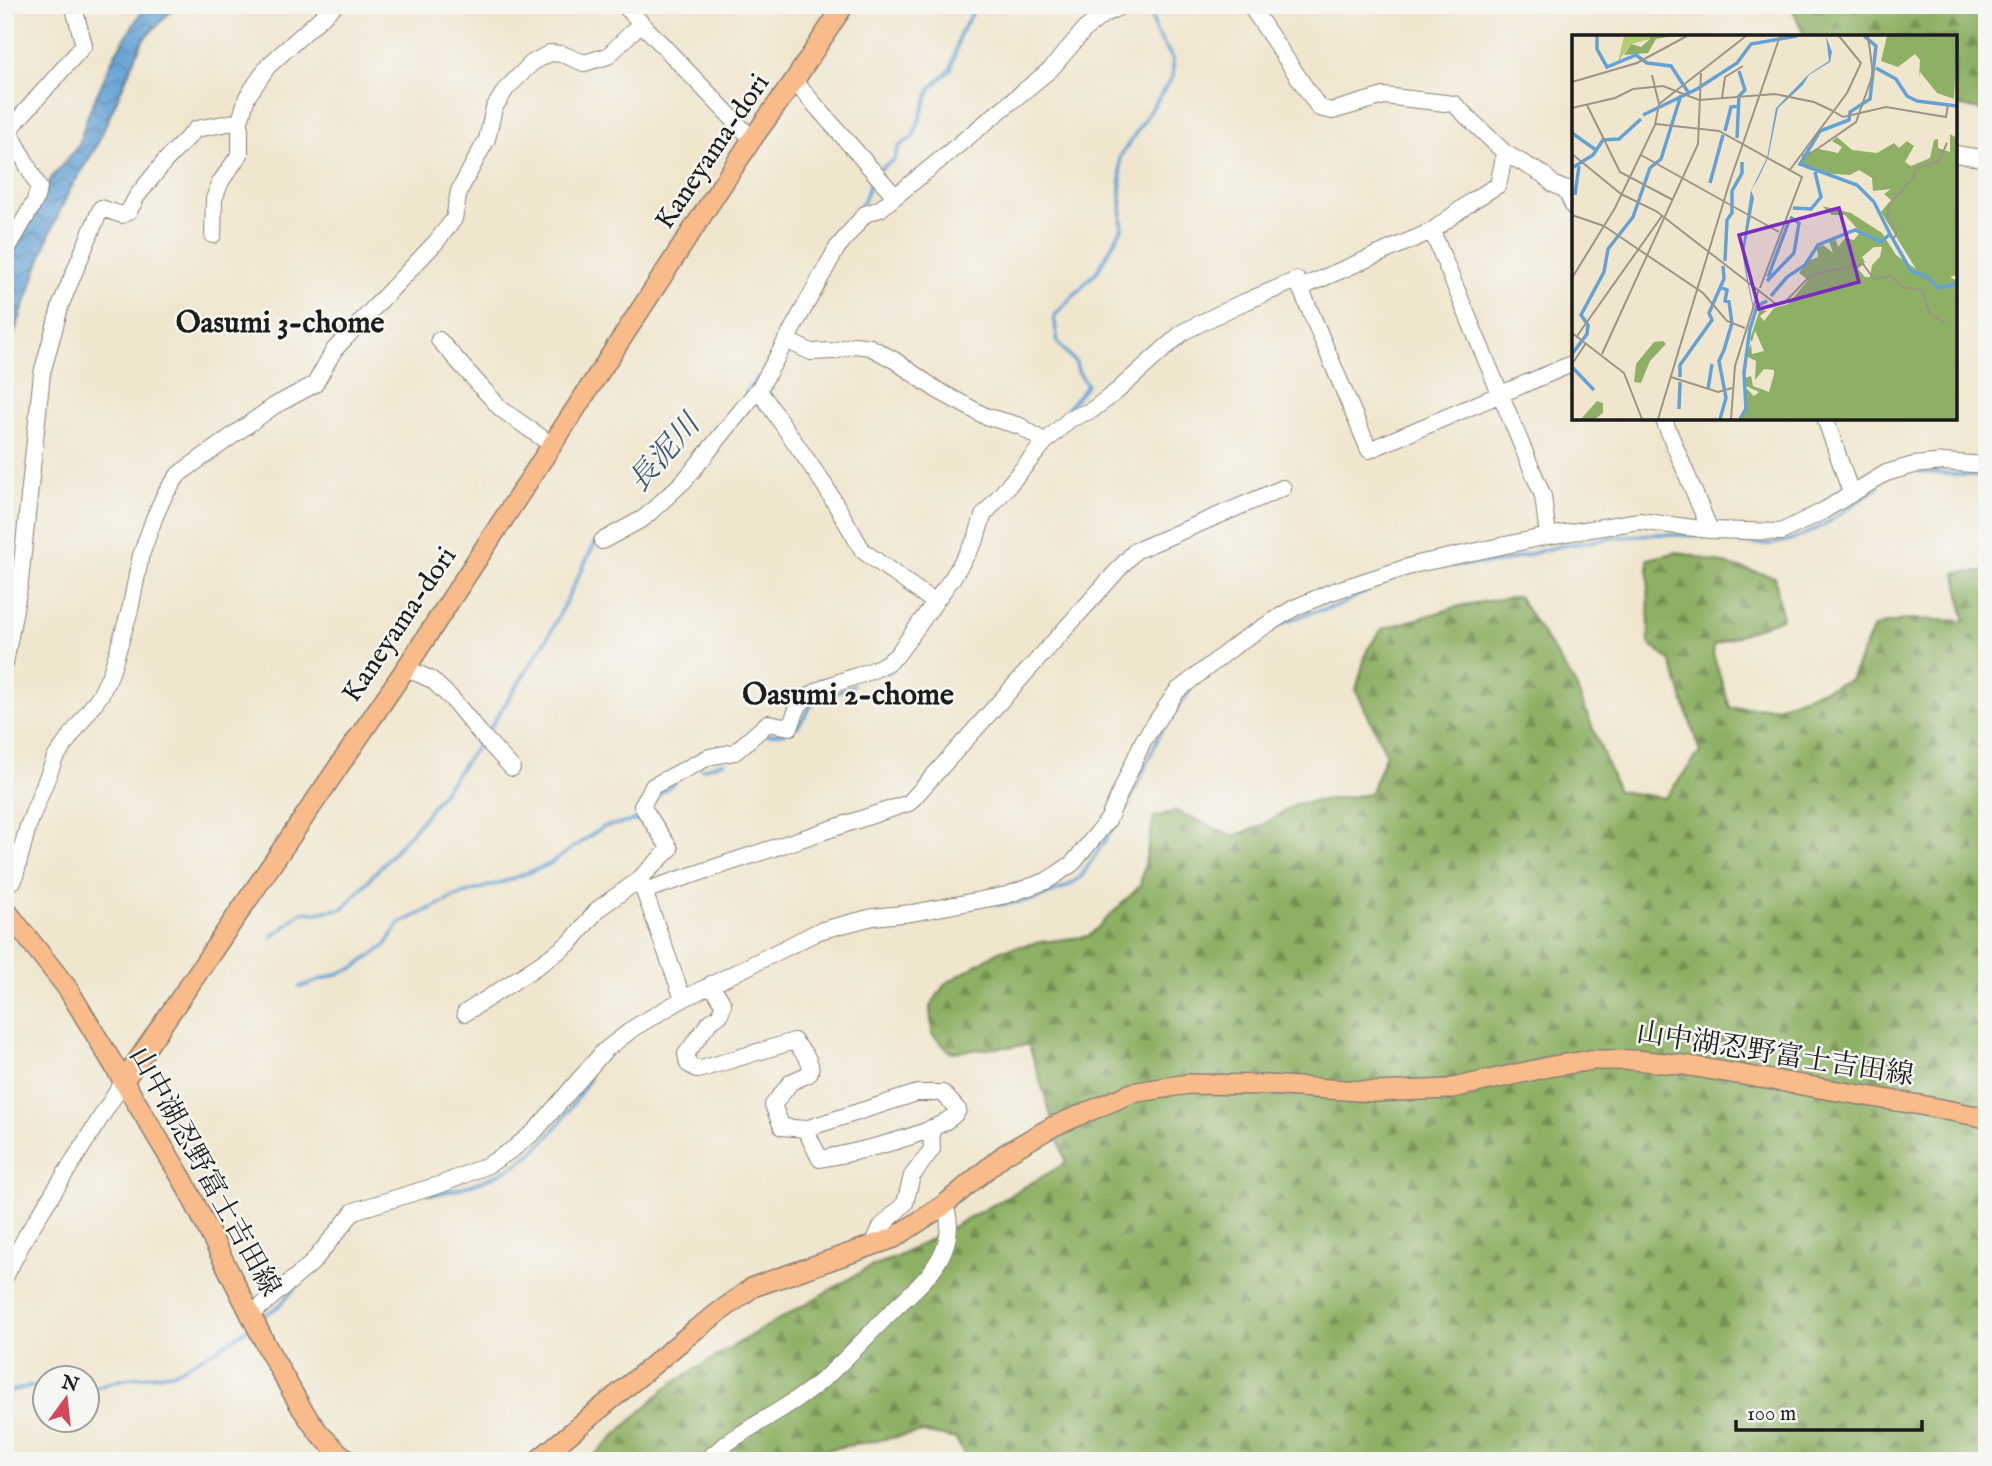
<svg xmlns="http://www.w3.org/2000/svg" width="1992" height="1466" viewBox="0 0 1992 1466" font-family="'IM FELL English','Noto Serif JP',serif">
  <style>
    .forest { fill: url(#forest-firs); stroke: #556640; stroke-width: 2 }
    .water { fill: url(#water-waves); stroke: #405f78; stroke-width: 2 }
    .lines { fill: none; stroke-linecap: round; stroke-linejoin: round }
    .stream { stroke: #64a2d5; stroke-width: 3.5 }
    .minor-casing { stroke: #868175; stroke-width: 18 }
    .major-casing { stroke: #868175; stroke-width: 22 }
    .minor { stroke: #fff; stroke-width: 16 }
    .major { stroke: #fabb8b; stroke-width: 19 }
    .labels { text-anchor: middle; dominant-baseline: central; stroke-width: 5; stroke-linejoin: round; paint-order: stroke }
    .street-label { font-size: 28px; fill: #1c1c1c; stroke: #f6f6f2 }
    .neighbourhood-label { font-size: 30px; font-weight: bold; fill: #1c1c1c; stroke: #f6f6f2 }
    .water-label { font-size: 30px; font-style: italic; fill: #3c586f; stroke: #f6f6f2 }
    .inset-river { fill: none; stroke: #64a2d5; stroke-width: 3.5 }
    .inset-road { fill: none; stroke: #9b9587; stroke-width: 2 }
    .view { fill: #7b2cbf; fill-opacity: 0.15; stroke: #7b2cbf; stroke-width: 3.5 }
    .inset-edge { fill: none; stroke: #1c1c1c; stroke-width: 3.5 }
  </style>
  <defs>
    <pattern id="forest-firs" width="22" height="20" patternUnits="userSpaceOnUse" patternTransform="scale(1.75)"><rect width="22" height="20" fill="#8eb065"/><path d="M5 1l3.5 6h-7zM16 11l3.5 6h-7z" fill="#738e52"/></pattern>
    <pattern id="water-waves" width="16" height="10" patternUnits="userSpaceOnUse" patternTransform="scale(1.75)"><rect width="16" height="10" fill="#64a2d5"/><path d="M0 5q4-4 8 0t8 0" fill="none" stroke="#5283ac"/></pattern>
  </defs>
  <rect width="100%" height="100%" fill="#f6f6f2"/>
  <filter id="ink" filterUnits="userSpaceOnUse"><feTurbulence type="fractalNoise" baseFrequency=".0143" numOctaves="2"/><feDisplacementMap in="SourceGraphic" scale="14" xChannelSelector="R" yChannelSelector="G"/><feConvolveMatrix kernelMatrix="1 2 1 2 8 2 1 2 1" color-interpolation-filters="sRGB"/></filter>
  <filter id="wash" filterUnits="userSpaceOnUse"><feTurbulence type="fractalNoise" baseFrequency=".00686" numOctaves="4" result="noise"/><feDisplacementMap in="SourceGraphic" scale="28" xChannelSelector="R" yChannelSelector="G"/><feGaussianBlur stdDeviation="1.57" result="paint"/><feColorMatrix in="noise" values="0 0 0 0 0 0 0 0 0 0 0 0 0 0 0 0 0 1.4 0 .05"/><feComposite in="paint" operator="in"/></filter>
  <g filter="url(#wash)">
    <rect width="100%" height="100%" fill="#f0e6ce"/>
    <!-- forest -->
    <path class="forest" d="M1791,5H1960L1987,19V112L1955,104V37H1805Z
      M1678,552L1775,577L1782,618L1714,645L1713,654L1730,708L1777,707L1850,680L1874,627L1907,619L1965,621L1956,573L1987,571V1461H968L956,1439L923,1432L787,1457L781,1461H588L668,1386L753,1334L870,1267L899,1256L996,1203L1066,1163L1029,1045L950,1052L932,1034L930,1007L945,984L1001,950L1041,942L1089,936L1140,886L1154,817L1176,811L1234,836L1261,826L1295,804L1370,794L1386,753L1356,690L1367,650L1382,629L1464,605L1518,596L1575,684L1618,791L1665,798L1700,752L1671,662L1649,643L1648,559Z"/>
    <!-- water -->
    <path class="water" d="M146,5H177L143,40L96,147L69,191L50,233L8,351L5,369V266L9,255L52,177L79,145L86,119L115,54Z"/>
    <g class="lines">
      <!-- stream -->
      <path class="stream" d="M880,169L894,160L899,146L913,137L931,88L951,69L960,34L977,5
        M855,214L864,201L872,177
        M746,393L758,377
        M1056,422L1087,385L1078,371L1076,363L1058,343L1054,316L1098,270L1122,228L1120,157L1173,76V59L1156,32L1149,5
        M1921,472L1987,477
        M668,486L702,448
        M1724,538C1735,540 1746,543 1757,544C1803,547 1843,512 1878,487
        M1444,566L1498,563L1555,547L1620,537L1658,534L1699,536
        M1278,626L1306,614L1340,605L1387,581
        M883,672H891L898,662
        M797,727L814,702L853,685
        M486,734L548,637L596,541
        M765,735L785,733
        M702,769L724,762
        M653,802L661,793L676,782
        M997,905L1033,900L1066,887L1081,877L1129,803L1162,729L1190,690
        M272,936L283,929L301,912L317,913L344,908L421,821L481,741
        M797,951L872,925
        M300,987L354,968L386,945L399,924L459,895L506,881L548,865L603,827L638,820L641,816
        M431,1195C462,1189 499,1177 526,1158C552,1138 573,1105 590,1078
        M261,1318L280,1305L297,1286
        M88,1389L125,1379L172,1373L223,1346L249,1327
        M5,1393L29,1386L46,1388"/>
    </g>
  </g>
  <g filter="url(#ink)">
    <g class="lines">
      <!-- minor casing -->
      <g class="minor-casing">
        <path id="minor" d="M624,5L752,139
          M1250,5L1319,108L1332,111L1384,96L1454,104L1505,153L1544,175L1553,184L1566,190L1574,188
          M1977,5L1987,10
          M794,81L895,196
          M1955,154L1987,159
          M1566,190L1574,208
          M1432,231L1543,496L1548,536
          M213,235L214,199L221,181L240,154V121L247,97L268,66L335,5
          M5,253L34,203L39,188L9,130L84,45L73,5
          M1300,288L1432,231L1472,201L1498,185L1505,153
          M439,340L501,409L552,445
          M786,340L811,352L834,351L854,345L870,347L894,360L937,390L985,416L1020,426L1045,442
          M758,389L825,486L863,551L934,602
          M1663,418L1710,530
          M1825,418L1851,493
          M602,541L644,518L685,480L761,386L837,248L865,214L880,209L1051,69L1085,29L1103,15L1123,5
          M5,663L20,582L42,373L61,304L101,208L122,215L129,211L137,196L166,160L196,129L240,121
          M406,668L432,680L452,699L480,733L512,768
          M5,883L14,880L28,826L55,758L101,694L111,673L130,610L141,555L155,516L165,494L179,474L274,406L315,384L334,350L436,242L454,219L459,191L487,139L494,108L506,89L532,63L550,53L562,54L584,63L608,56L640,24
          M638,884L644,891L683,999
          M644,891L909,803L1135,551L1283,488
          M711,984L723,1004L720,1015L709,1023L686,1054L688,1064L698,1070L794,1041C801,1051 815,1062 809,1074L791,1082L773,1105L782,1127L805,1129L820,1159C847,1154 947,1133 958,1110L943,1093H917L805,1129
          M465,1013L542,963L571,942L598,909L636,882L670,849L642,806L653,786L709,757L735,752L768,723L790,727C794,719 796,707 802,702C829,677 872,679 897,655L953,577L976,539L983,516L1045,442L1070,419L1092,410L1116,392L1183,332L1235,306L1297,280L1369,450L1574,363
          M873,1245L881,1227L905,1203L912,1176L932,1149L931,1128
          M5,1277L26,1236L123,1082
          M252,1314L312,1263L354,1211L442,1184L488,1165L513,1149L535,1131L604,1051L635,1027L683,999L819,931L873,917L912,913L1007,895L1046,881L1060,872L1073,863L1108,820L1143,741L1177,691L1241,641L1294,608L1331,592L1417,564L1548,536L1639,521L1710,530L1781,532L1823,511L1886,473L1914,465L1943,462L1987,465
          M706,1461C735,1433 774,1416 807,1392C838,1369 864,1339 892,1311C905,1298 922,1285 933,1269C946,1251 955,1226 944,1205"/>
      </g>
      <!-- major casing -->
      <g class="major-casing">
        <path id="major" d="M5,909L68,989L183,1180L268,1349L302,1409L319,1433L340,1454L351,1461
          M123,1082L406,668L752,139L794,81L844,5
          M537,1461L695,1330L753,1287L894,1238L944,1205L1005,1154L1052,1127L1132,1093L1188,1084L1267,1085L1375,1092L1448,1089L1553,1066L1593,1060H1634L1684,1065L1920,1105L1987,1118"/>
      </g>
      <!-- minor -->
      <use href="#minor" class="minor"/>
      <!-- major -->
      <use href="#major" class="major"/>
    </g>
  </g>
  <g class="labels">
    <!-- street labels -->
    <g class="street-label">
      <text transform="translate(713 152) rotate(-56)">Kaneyama-dori</text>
      <text transform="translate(400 625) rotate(-56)">Kaneyama-dori</text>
      <text transform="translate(1775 1055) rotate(9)">山中湖忍野富士吉田線</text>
      <text transform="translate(204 1172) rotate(61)">山中湖忍野富士吉田線</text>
    </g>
    <!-- neighbourhood labels -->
    <g class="neighbourhood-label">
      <text x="280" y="324">Oasumi 3-chome</text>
      <text x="848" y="696">Oasumi 2-chome</text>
    </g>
    <!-- water labels -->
    <g class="water-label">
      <text transform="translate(665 454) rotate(-49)">長泥川</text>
    </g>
  </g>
  <!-- overview -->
  <g transform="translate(1572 35)">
    <rect width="385" height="385" fill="#f0e6ce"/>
    <path d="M75,1H101L84,4L76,18L52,20L59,9L69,12L78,4ZM315,1H385L382,64L365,58L348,37L347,42L348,25L343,19L326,32L309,26ZM378,99L385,103V240L378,242L385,246V384H167L173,375L174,353L182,361L187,357L174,351L173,343L179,341L181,351L197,357L202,339V335L192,334L183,345L184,326L174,321L179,309L180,319L192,316L183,296L180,307L178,304L188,274L195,276L188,281L192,286L202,273L216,269L236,245L227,238L236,226L246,222L245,213L251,210L261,218L257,206L264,205L266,212L273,203L282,205L288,197L273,180H260L250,171L279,178L310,198L324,220L344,234L309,177L319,165L312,159L319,154L301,156L300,143L287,135L278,140L247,138L229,130L230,119L247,114L266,118L270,112L260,106L265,102L280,115L305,118L322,108L327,113L335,106L342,111L333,127L339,131L358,123L362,105L366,104V113L378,117ZM302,212H310L308,222L300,230L298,242H293L286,234L293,227L290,222ZM91,306L94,309L78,326L69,348L62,347L64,329L82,307ZM25,366L31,368V378L23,384H9Z" fill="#8eb065" fill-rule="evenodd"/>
    <path d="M52,1H75L78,4L59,9L46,27Z" fill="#b3cd73"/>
    <path d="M254,1L260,17L258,27L237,40L231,50L206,73L196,123L186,144L179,155L182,163L172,218L176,245L183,278V282L176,296L182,278L174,241L170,216L179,155L195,123L204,73L237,39L257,26Z" fill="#64a2d5"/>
    <path class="inset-river" d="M25,1V14L35,32L64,20L75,28L99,31L116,57M292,1L304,11L298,64L278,77L277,85L248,96L228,129L285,150L302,167M304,33L324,44L335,61L345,66L385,71M71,80L125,54L165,28L179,9L225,1M153,96L159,72L167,71M0,98L24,115M165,103L167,61L173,55L167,36M0,133L21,120L31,105L47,104L69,84M138,148L151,100M3,160L7,131M221,173L239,174L249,162L243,137M318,199L339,236L354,241L366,253L385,249M153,226L155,185L160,178V156L170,138V127M196,242L217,186M195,246L222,218L227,188L218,182M148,252L155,255L153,266L157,267L160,288L152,315M199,261L215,242L233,230L246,210L283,195L309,207L318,199L302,167M178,294L185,271L195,266M0,319L15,299L16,290L9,280L32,237L36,214L61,182L78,133L89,124L109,60M0,332L22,355M108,342V330L140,285L137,278L152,244L151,231M136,354L140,329M107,374L108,347M148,384L154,363L147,326L152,315M168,384L174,374L172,338L178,293"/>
    <path class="inset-road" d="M80,40L87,69M0,47L65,28L115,1M150,63L153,42L171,31M15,70L48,137L101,165M0,73L43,63L61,54L91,51L127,65L203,59L242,67L261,76M261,76L271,82L314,72L374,82L376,70M84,89L147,96L230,142L188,253M0,119L49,159M69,120L207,197M235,121L284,87L301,39L296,1M217,136L275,58L289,28L267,1M49,159L84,176L204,269L212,268L239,240L291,229L302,244L319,241L330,252L350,255L358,278L373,288M0,180L32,191M32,191L131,258L155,286L173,293M321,204L325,198L315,180L317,170L342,142L343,134L367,126L375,108M0,243L43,173L83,90L87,69L174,1M0,298L52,338L70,384M5,301L90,181M30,319L126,109L129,38M0,329L14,308M99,342L146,357L160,353M86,384L157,149L208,1M159,384L163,331L187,254"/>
    <path class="view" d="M267,173L287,247L187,274L167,200Z"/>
    <rect width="385" height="385" class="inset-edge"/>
  </g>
  <!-- margin -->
  <rect width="1992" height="1466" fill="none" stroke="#f6f6f2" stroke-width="28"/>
  <!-- north arrow -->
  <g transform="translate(66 1399) rotate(15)"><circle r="33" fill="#f6f6f2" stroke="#9f9f9c" stroke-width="2"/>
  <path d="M0-5L12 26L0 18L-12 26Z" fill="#d1495b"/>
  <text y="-10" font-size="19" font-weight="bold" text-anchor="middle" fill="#1c1c1c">N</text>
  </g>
  <!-- scale -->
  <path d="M1736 1420v10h186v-10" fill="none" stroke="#1c1c1c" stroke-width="3.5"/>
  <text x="1747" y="1420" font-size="21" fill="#1c1c1c" stroke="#f6f6f2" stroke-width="5" paint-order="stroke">100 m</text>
</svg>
